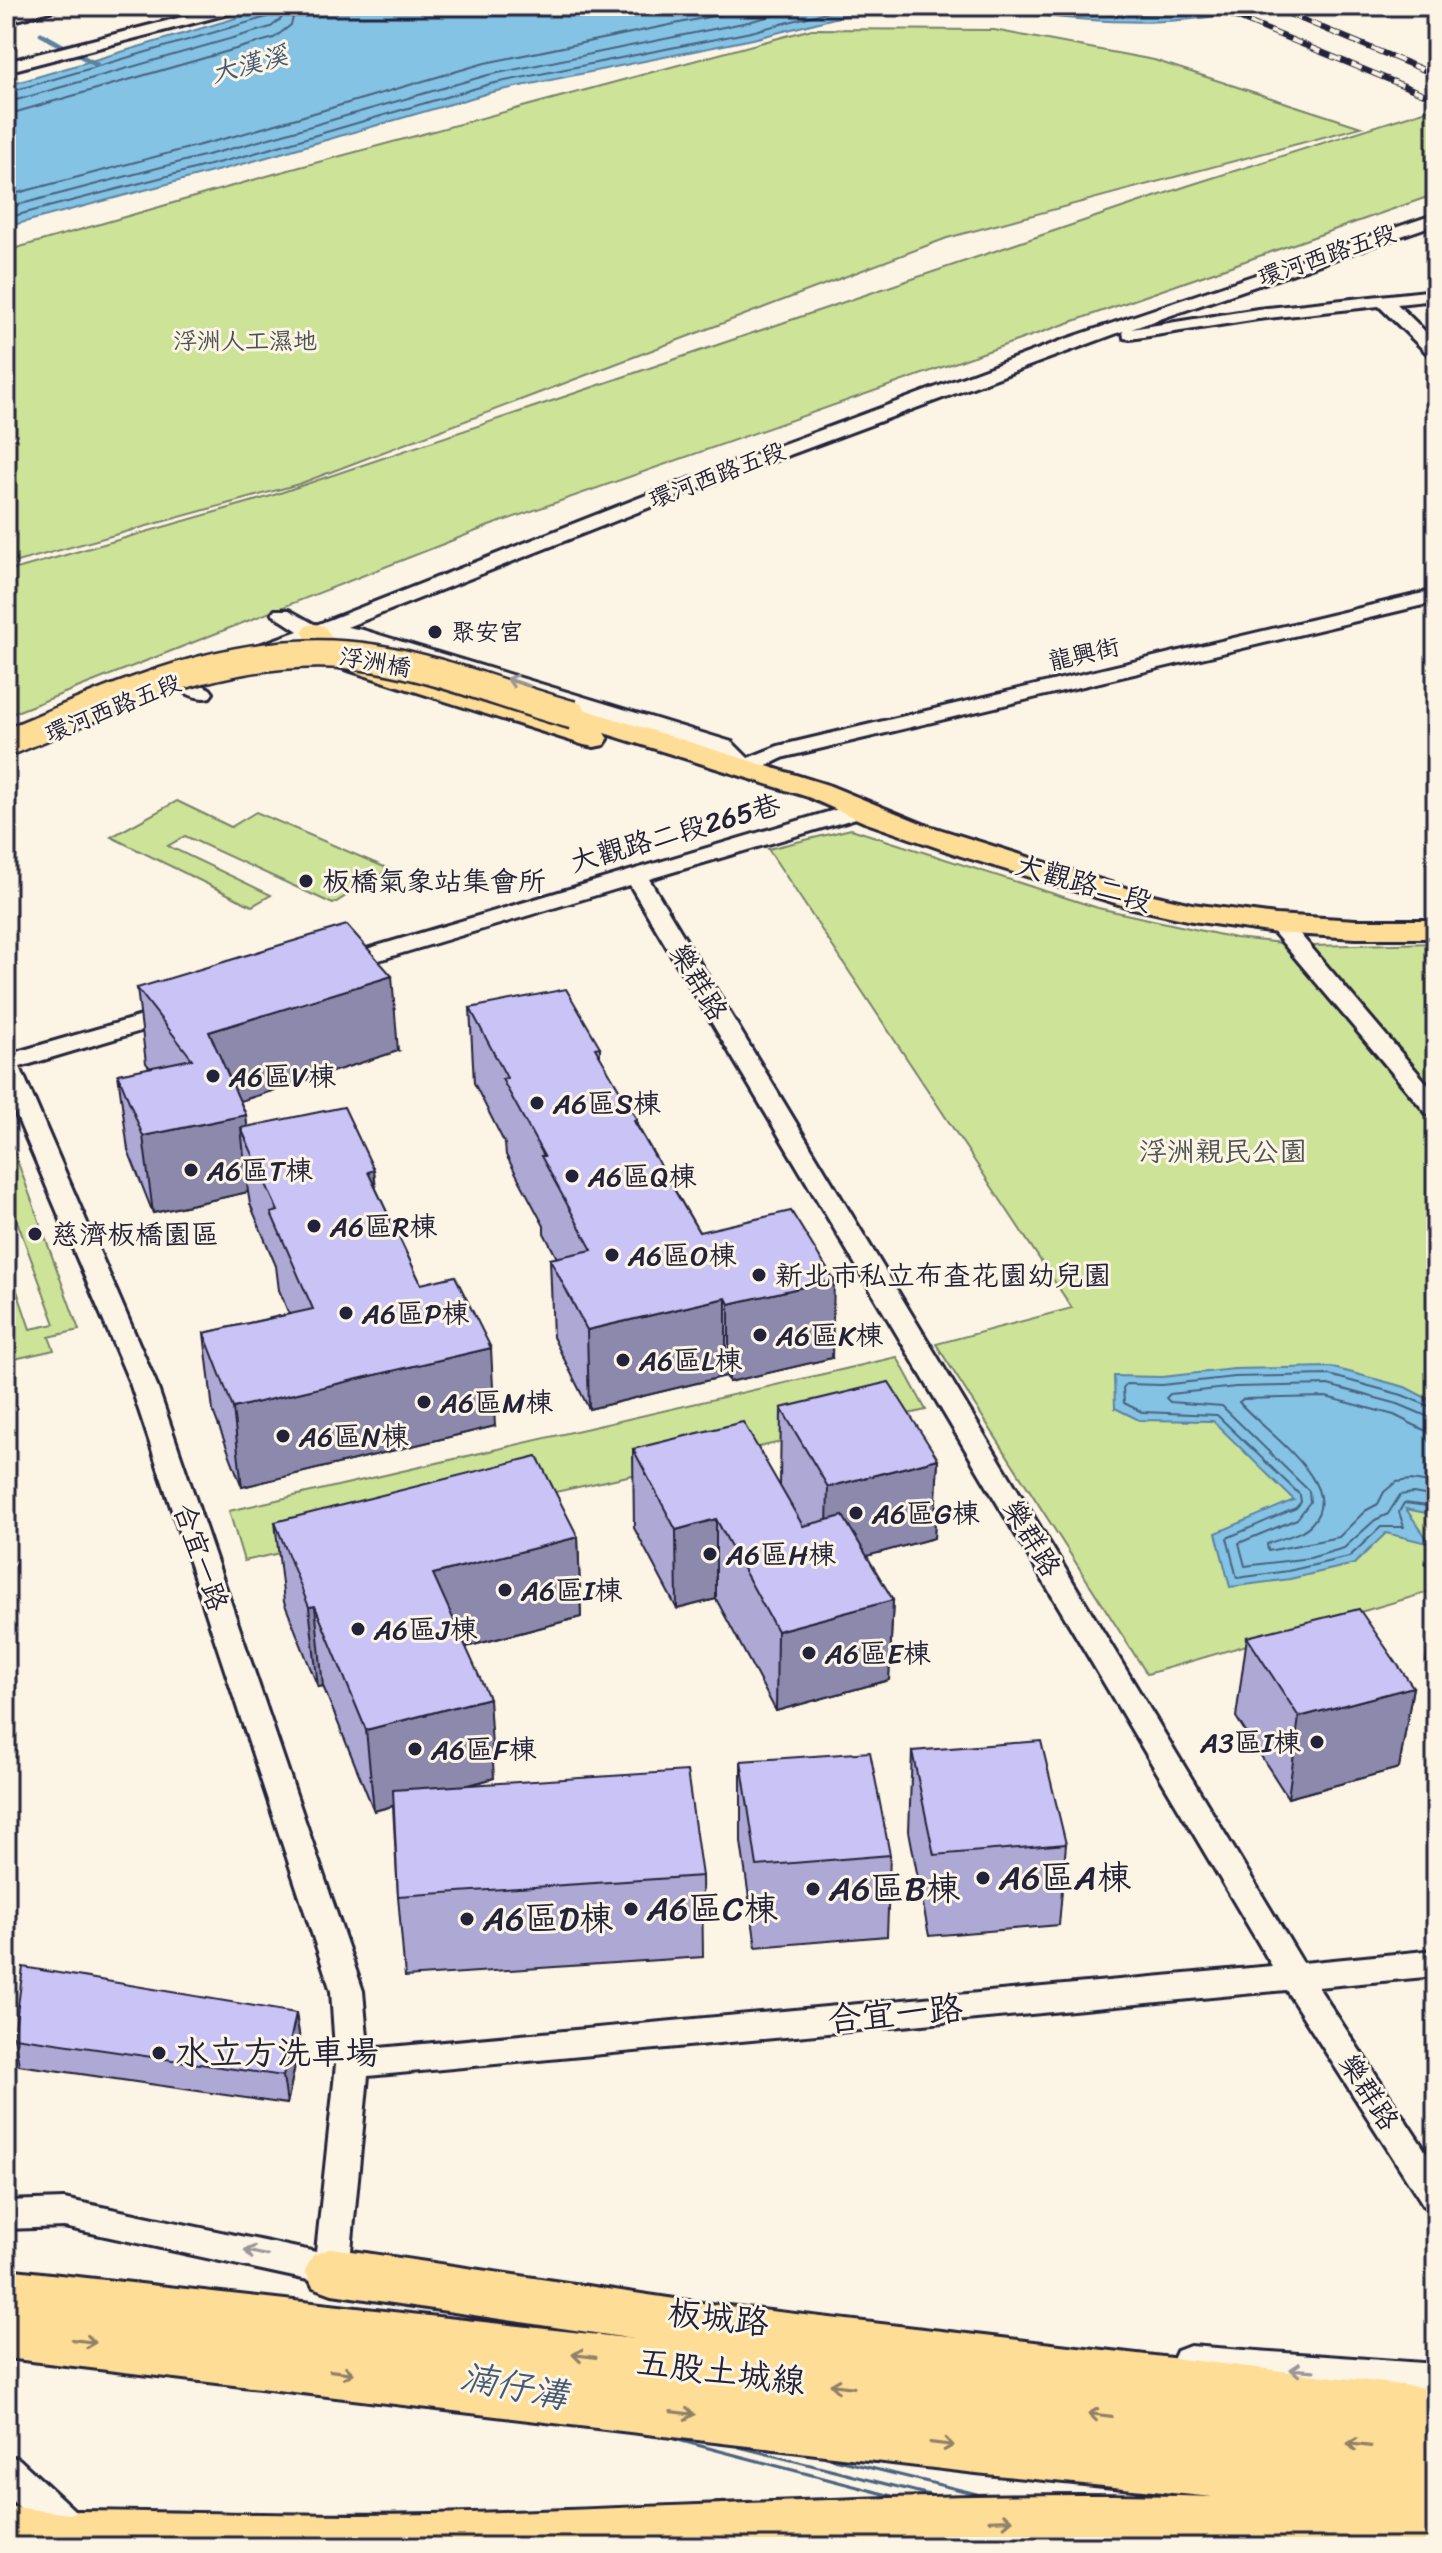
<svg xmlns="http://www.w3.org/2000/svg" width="1442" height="2553" viewBox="0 0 1442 2553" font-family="Sriracha,'LXGW WenKai TC',sans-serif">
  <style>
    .green { fill: #cde398; stroke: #78826a; stroke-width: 2 }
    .water { fill: #84c3e4; stroke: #5d83a0; stroke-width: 2 }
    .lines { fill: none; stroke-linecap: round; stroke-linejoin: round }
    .shore-far1 { stroke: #49627f; stroke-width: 2 }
    .shore { stroke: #49627f; stroke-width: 3 }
    .stream { stroke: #5d83a0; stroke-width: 5 }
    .minor-casing { stroke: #22223b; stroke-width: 6 }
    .major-casing { stroke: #22223b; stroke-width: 6 }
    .highway-casing { stroke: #22223b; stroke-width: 6 }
    .minor { fill: #fcf5e5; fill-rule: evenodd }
    .major { fill: #fedd96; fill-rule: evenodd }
    .highway { fill: #fedd96; fill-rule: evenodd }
    .rail-casing { stroke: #22223b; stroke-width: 6 }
    .rail { stroke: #fcf5e5; stroke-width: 4; stroke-dasharray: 11; stroke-linecap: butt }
    .major-bridge-casing { stroke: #22223b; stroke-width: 32; stroke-linecap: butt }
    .major-bridge { stroke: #fedd96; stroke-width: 27 }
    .wall { fill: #aea9d4; stroke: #22223b; stroke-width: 2 }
    .shaded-wall { fill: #8d89ac; stroke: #22223b; stroke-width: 2 }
    .building { fill: #cac4f6; stroke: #22223b; stroke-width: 2 }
    .oneway { stroke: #9a9698 }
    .oneway2 { stroke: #908068 }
    .poi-dot { fill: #22223b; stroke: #fcf5e5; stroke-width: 3 }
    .labels { text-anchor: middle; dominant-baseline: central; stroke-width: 6; stroke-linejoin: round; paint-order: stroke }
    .far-street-label { font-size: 24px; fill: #22223b; stroke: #fcf5e5 }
    .far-park-label { font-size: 24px; fill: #4d5252; stroke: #fcf5e5 }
    .far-poi-label { font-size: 24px; fill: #22223b; stroke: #fcf5e5; text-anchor: start }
    .far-water-label { font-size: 26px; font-style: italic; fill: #445a76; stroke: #fcf5e5 }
    .street-label { font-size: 28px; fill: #22223b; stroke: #fcf5e5 }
    .poi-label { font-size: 28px; fill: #22223b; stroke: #fcf5e5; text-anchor: start }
    .park-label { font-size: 28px; fill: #4d5252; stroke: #fcf5e5 }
    .near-poi-label { font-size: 34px; fill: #22223b; stroke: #fcf5e5; text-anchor: start }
    .near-street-label { font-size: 34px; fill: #22223b; stroke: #fcf5e5 }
    .near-water-label { font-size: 36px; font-style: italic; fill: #445a76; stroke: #fcf5e5 }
  </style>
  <rect width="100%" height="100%" fill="#fcf5e5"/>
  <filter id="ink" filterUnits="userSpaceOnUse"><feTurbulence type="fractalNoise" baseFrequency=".0125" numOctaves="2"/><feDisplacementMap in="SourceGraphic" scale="16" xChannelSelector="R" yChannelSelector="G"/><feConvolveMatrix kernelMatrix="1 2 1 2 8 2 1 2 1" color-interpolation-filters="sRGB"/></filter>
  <g filter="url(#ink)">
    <!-- green -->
    <path class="green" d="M812,29L994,30L1154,60L1361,127L947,238L299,484L6,565V251L274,174Z
      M1430,109L1436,111V194L489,526L6,716V572L268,497L1187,186Z
      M177,801L231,827L256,812L389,869L333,904L185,836L168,846L271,895L252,906L111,837Z
      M851,829L1098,908L1235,938L1311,946L1436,943V1590L1147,1674L936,1344L1072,1308L768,849Z
      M6,1130L79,1330L49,1337L54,1350L10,1360L6,1348V1319L11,1318L6,1290L16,1288L30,1329L55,1324L6,1191Z
      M897,1357L926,1410L244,1561L229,1511Z"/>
    <!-- water -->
    <path class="water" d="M287,6H881L753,39L492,92L250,162L6,227V86L260,11Z
      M956,6H1260C1160,35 1058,17 956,6Z
      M1330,1367L1405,1387L1436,1403V1515L1406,1509L1431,1544L1386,1533L1354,1564L1290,1579L1230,1587L1216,1533L1294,1500L1213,1421L1139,1420L1115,1408L1114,1376L1162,1377L1234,1369Z"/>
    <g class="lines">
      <!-- shore-far1 -->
      <path class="shore-far1" d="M1028,6L1111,15L1218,10L1231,6
        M6,93L267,17L273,13L274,6
        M6,103L271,27L281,19L284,6
        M6,115L274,38L291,25L296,6
        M6,196L242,134L485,63L762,6
        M6,208L245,145L488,75L748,22L810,6
        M6,218L248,155L490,84L751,32L849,6
        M1436,1409L1402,1395L1329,1375L1235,1377L1162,1385L1126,1384L1123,1388L1124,1403L1142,1412L1217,1415L1300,1495L1301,1502L1296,1508L1227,1538L1237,1578L1288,1571L1349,1557L1381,1527H1404L1399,1512L1404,1503L1436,1507
        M1436,1420L1398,1404L1328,1385L1236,1387L1170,1394L1166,1398L1170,1402L1222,1406L1309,1491L1310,1502L1297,1519L1239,1543L1245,1566L1310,1558L1344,1548L1375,1520L1388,1514L1400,1495L1413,1493L1436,1497
        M1436,1432L1424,1430L1394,1415L1326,1397L1243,1399L1239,1402C1261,1429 1348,1485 1312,1523C1302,1535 1281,1538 1267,1544L1268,1551L1339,1537L1365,1511L1378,1504L1384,1492L1396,1482L1411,1480L1436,1484"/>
      <!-- shore -->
      <path class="shore" d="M674,2439L892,2496
        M739,2447L930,2495
        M826,2457L977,2494"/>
      <!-- stream -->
      <path class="stream" d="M41,34L97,65"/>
      <!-- minor casing -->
      <g class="minor-casing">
        <path id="minor" d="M43,6H68L6,23V15Z
          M225,6H249L247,9L6,72V62Z
          M1436,214V224L1131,329L1258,309L1436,290V300L1397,304L1436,342V357L1430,356L1379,306L1258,319L1130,339L1124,338L1123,331L663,502L347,627L363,630L732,742L748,758L778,746L1436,590V602L785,757C748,774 749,781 716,752L354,640L317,638L255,659L245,653L248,649L298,631L272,614L275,610H289L316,625L649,494L1066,339Z
          M181,674L210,689L213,693L210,697C196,701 179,691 171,680Z
          M855,804L863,806L866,811L863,816L649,879L1303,1963L1436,1950V1976L1318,1987L1436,2167V2210L1424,2206L1286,1990L368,2076L350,2261L357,2272L352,2282L340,2287L64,2227L6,2229V2201L64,2199L316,2252L336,2064L331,1991L130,1383L6,1091V1055L173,1007L181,1009L185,1014L181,1019L20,1067L156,1383L363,1991L368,2049L1272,1966L630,885L349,969H333L329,964L333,959Z
          M1279,917L1287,919L1436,1094V1116L1427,1114L1271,929L1268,924L1271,919Z
          M1190,2346L1436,2364V2396L1190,2378L1177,2373L1172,2362L1177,2351Z
          M6,2455L19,2459L87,2522L143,2535L149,2547H62L6,2495Z"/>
      </g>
      <!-- major casing -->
      <g class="major-casing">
        <path id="major" d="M315,624L324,626L335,641L359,656L563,720L559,715L563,709L573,707L583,709L828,785L923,824L1136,891L1192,904L1276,915L1356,920H1436V938H1356L1276,933L1192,921L1128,907L961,856L864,822L808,797L604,733L608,739L604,745L594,747L584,745L338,667L316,653L302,632L306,626Z
          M6,2506L77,2515L94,2521L101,2537L97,2547H6Z"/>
      </g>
      <!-- highway casing -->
      <g class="highway-casing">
        <path id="highway" d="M332,2248L702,2303L1436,2389V2547H53L48,2537L57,2519L77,2511C196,2512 315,2517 433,2514C693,2508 952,2489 1212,2497L976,2473L6,2358V2269L635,2339L332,2294L313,2287L305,2271L313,2255Z"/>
      </g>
      <!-- minor -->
      <use href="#minor" class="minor"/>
      <!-- major -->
      <use href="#major" class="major"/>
      <!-- highway -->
      <use href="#highway" class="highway"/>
      <!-- rail casing -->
      <g class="rail-casing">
        <path id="rail" d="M1209,6L1436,99
          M1270,6L1436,75"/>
      </g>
      <!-- rail -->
      <use href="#rail" class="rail"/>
      <!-- major-bridge casing -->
      <g class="major-bridge-casing">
        <path id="major-bridge" d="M6,743C124,694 243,637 374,658C442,669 507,697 573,715"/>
      </g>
      <!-- major-bridge -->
      <use href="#major-bridge" class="major-bridge"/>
    </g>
    <!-- wall -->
    <path class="wall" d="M137,988L398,1051L240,1101L246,1115L247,1127L374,1170L376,1189L421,1284L495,1426L242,1487L213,1411L204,1333L289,1314L279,1290L276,1266L250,1204L248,1192L153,1213L128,1150L118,1074L150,1068L146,1063Z
      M470,1008L600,1047V1058L637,1120V1125L699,1232L832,1358L729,1382L726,1376L589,1409L553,1337L550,1259L557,1258L544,1233V1226L506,1155L505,1144L474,1083Z
      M781,1408L938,1459L934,1538L866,1556L893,1600L889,1680L776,1711L716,1599L677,1609L634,1528L633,1449L780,1486Z
      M275,1522L578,1537L581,1617L466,1647L494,1778L470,1785L702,1876L703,1957L405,1977L398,1896L393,1806L374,1811L323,1686L318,1687L284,1602Z
      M1436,1607V1675L1426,1662Z
      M1247,1637L1413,1687L1399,1768L1288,1798L1236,1717Z
      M912,1751L1066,1844L1059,1925L929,1936L909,1831Z
      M741,1761L890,1855L887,1936L756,1947L741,1842Z
      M296,2013L300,2041L287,2104L19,2065L14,2037Z"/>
    <!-- shaded-wall -->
    <path class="shaded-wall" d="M392,976L398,1051L218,1108L209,1032Z
      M246,1115L249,1146L241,1128L248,1192L153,1213L143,1136Z
      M374,1170L380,1247L368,1172Z
      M834,1280L832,1358L729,1382V1304Z
      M726,1298V1376L589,1409L587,1330Z
      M491,1348L495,1426L242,1487L233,1408Z
      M938,1459L934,1538L826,1567L828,1487Z
      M716,1519V1599L677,1609L676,1530Z
      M578,1537L581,1617L439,1654L433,1574Z
      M893,1600L889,1680L776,1711L777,1631Z
      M315,1606L323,1686L318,1687L309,1607Z
      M1413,1687L1399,1768L1288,1798L1299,1717Z
      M489,1698L494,1778L374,1811L366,1730Z
      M296,2013L300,2041L287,2104L283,2076Z"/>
    <!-- building -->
    <path class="building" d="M347,925L392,976L209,1032L246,1115L143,1136L118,1074L192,1059L137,988Z
      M566,989L600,1047L595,1048L637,1120L634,1121L699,1232L791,1211L834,1280L729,1304L726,1298L587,1330L550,1259L592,1250L541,1156H544L502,1079L507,1078L470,1008Z
      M344,1107L374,1170L368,1172L421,1284L455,1276L491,1348L233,1408L204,1333L313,1309L271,1213L278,1211L241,1128Z
      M889,1382L938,1459L828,1487L781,1408Z
      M743,1422L803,1526L843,1516L893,1600L777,1631L716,1519L676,1530L633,1449Z
      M537,1456L578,1537L433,1574L489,1698L366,1730L315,1606L309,1607L275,1522Z
      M1359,1609L1413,1687L1299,1717L1247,1637Z
      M1041,1741L1066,1844L934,1855L912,1751Z
      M870,1752L890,1855L757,1866L741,1761Z
      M687,1771L702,1876L398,1896L393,1790Z
      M23,1967L296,2013L283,2076L14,2037Z"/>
    <!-- one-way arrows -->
    <defs><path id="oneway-shaft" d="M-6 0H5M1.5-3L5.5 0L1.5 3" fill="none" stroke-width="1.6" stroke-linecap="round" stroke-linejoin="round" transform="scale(2)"/></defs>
    <g class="oneway">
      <use href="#oneway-shaft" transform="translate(518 682) rotate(-162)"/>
      <use href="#oneway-shaft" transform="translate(256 2253) rotate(-167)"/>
      <use href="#oneway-shaft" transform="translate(1302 2370) rotate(-176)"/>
    </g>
    <g class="oneway2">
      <use href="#oneway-shaft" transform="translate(84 2341) rotate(7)"/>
      <use href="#oneway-shaft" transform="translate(584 2356) rotate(-173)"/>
      <use href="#oneway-shaft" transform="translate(342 2372) rotate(7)"/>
      <use href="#oneway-shaft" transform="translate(842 2386) rotate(-173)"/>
      <use href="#oneway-shaft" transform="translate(683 2413) rotate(7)"/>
      <use href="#oneway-shaft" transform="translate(1100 2415) rotate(-173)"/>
      <use href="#oneway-shaft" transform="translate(942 2444) rotate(7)"/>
      <use href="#oneway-shaft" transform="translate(1359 2445) rotate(-173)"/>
      <use href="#oneway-shaft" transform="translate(1001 2520) rotate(-2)"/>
    </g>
  </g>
  <!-- markers -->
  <g class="poi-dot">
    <circle cx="435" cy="632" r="8"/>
    <circle cx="306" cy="881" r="8"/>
    <circle cx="213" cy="1076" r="8"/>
    <circle cx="537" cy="1103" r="8"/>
    <circle cx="191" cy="1170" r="8"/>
    <circle cx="572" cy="1176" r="8"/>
    <circle cx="314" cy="1226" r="8"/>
    <circle cx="35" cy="1234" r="8"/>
    <circle cx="612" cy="1255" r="8"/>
    <circle cx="759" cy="1275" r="8"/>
    <circle cx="346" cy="1313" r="8"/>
    <circle cx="760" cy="1335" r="8"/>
    <circle cx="623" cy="1360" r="8"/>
    <circle cx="424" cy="1402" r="8"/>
    <circle cx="283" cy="1436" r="8"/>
    <circle cx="856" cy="1513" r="8"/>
    <circle cx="710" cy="1554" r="8"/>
    <circle cx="505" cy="1590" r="8"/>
    <circle cx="358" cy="1629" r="8"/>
    <circle cx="809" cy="1653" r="8"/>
    <circle cx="1317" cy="1742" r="8"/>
    <circle cx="415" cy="1749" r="8"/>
    <circle cx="983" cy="1878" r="8"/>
    <circle cx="813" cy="1889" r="8"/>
    <circle cx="631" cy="1909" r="8"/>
    <circle cx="467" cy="1919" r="8"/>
    <circle cx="159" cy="2053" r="8"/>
  </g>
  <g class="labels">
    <!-- far-street labels -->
    <g class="far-street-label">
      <text transform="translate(1327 255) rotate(-19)">環河西路五段</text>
      <text transform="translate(717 475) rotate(-21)">環河西路五段</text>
      <text transform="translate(1084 654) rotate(-13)">龍興街</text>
      <text transform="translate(375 662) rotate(10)">浮洲橋</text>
      <text transform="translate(113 708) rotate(-22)">環河西路五段</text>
    </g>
    <!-- far-park labels -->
    <g class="far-park-label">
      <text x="245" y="341">浮洲人工濕地</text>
    </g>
    <!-- far-poi labels -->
    <g class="far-poi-label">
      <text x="451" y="632">聚安宮</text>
    </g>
    <!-- far-water labels -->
    <g class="far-water-label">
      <text transform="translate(249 64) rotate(-15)">大漢溪</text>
    </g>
    <!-- street labels -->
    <g class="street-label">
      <text transform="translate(675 833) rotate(-16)">大觀路二段265巷</text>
      <text transform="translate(1084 883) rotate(16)">大觀路二段</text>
      <text transform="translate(699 982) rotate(59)">樂群路</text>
      <text transform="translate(1032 1538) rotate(59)">樂群路</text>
      <text transform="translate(201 1557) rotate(71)">合宜一路</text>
      <text transform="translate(1369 2092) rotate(57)">樂群路</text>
    </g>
    <!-- poi labels -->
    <g class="poi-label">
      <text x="322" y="881">板橋氣象站集會所</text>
      <text x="229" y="1076">A6區V棟</text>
      <text x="553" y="1103">A6區S棟</text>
      <text x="207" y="1170">A6區T棟</text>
      <text x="588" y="1176">A6區Q棟</text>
      <text x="330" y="1226">A6區R棟</text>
      <text x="51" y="1234">慈濟板橋園區</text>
      <text x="628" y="1255">A6區O棟</text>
      <text x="775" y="1275">新北市私立布查花園幼兒園</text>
      <text x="362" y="1313">A6區P棟</text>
      <text x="776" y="1335">A6區K棟</text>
      <text x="639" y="1360">A6區L棟</text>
      <text x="440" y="1402">A6區M棟</text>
      <text x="299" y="1436">A6區N棟</text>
      <text x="872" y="1513">A6區G棟</text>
      <text x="726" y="1554">A6區H棟</text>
      <text x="521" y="1590">A6區I棟</text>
      <text x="374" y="1629">A6區J棟</text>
      <text x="825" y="1653">A6區E棟</text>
      <text x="1301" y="1742" text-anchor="end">A3區I棟</text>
      <text x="431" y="1749">A6區F棟</text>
    </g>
    <!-- park labels -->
    <g class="park-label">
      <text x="1223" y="1151">浮洲親民公園</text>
    </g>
    <!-- near-poi labels -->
    <g class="near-poi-label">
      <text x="999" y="1878">A6區A棟</text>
      <text x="829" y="1889">A6區B棟</text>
      <text x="647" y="1909">A6區C棟</text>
      <text x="483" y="1919">A6區D棟</text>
      <text x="175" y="2053">水立方洗車場</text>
    </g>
    <!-- near-street labels -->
    <g class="near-street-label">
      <text transform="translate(895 2014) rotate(-5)">合宜一路</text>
      <text transform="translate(718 2318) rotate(6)">板城路</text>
      <text transform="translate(721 2372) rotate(7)">五股土城線</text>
    </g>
    <!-- near-water labels -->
    <g class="near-water-label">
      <text transform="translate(514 2386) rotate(11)">湳仔溝</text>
    </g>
  </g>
  <!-- margin -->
  <rect width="1442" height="2553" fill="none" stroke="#fcf5e5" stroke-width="32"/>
  <rect x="16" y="16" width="1410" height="2521" fill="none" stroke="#22223b" stroke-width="3" filter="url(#ink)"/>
</svg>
